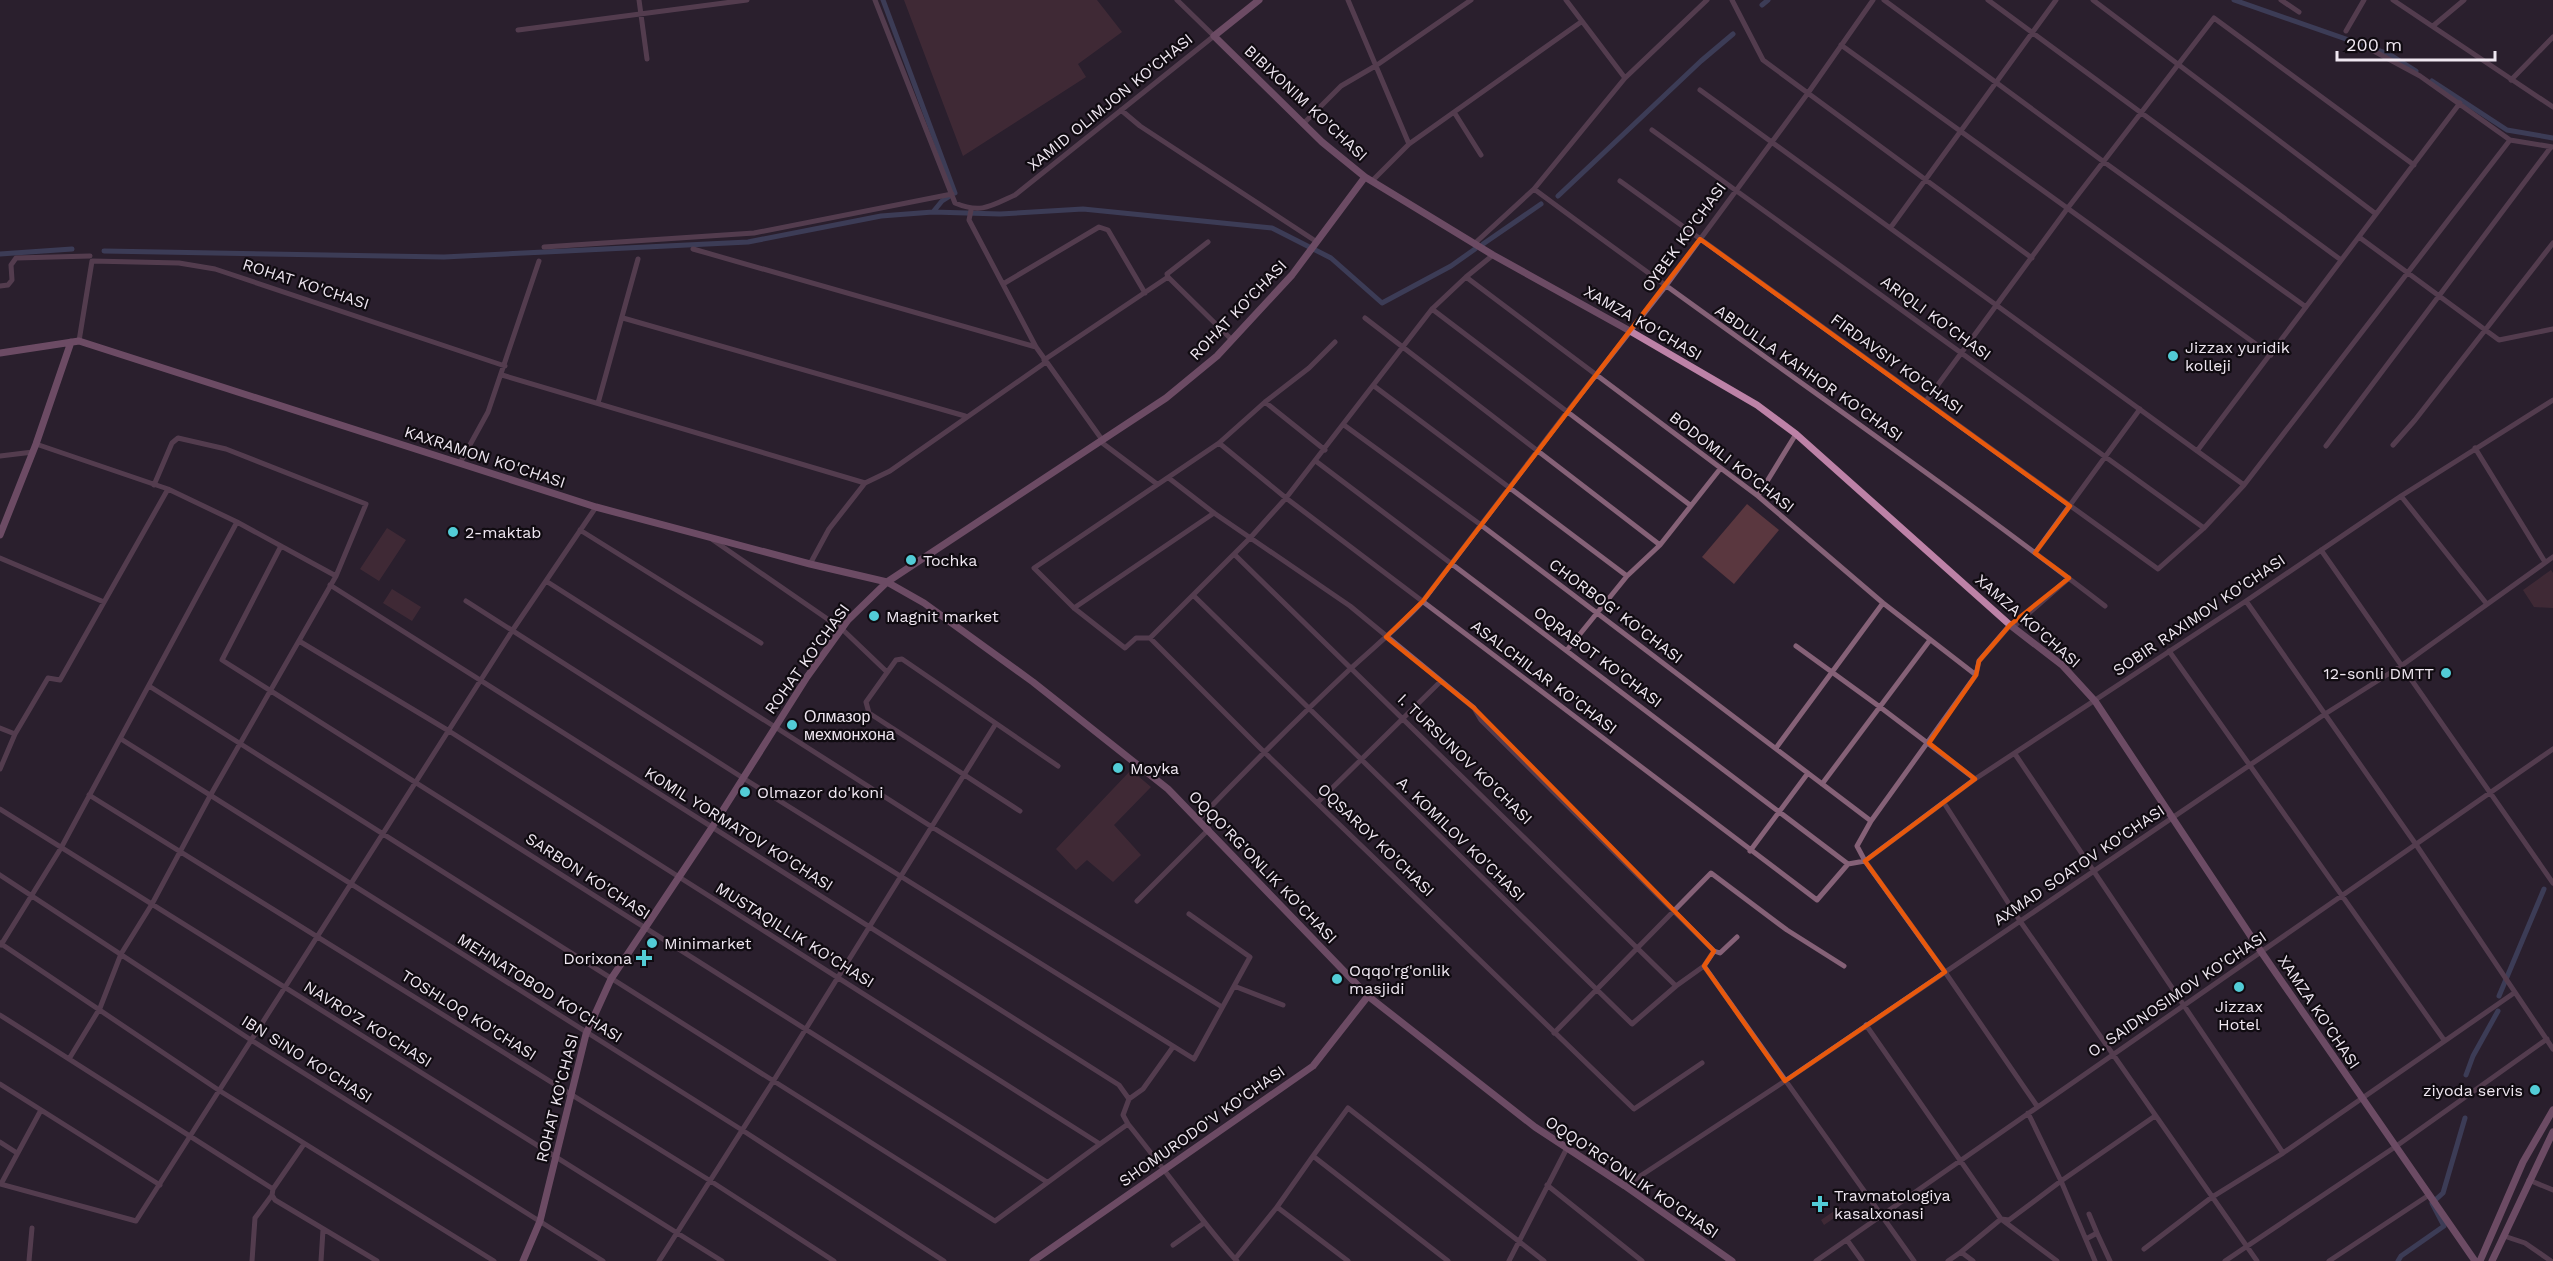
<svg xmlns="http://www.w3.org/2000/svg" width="2553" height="1261" viewBox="0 0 2553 1261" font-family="'Work Sans',sans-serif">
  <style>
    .green { fill: #5a373f }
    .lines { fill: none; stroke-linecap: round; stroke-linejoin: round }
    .canal { stroke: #535f88; stroke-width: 5 }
    .street { stroke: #856177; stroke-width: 5 }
    .secondary { stroke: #bd82a7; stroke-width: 7 }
    .marked { fill: none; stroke: #e8590c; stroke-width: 4.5; stroke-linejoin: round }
    .poi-dot { fill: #52ccd6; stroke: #100b11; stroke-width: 2 }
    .labels { text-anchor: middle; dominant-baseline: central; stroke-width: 4.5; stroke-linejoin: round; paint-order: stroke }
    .street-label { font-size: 16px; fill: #efe7f1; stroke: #100b11 }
    .poi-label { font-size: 16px; fill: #efe7f1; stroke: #100b11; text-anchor: start }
  </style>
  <rect width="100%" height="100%" fill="#2a1f2e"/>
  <!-- green -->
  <path class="green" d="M904,0H1097L1122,32L1078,64L1086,77L963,156Z
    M1747,504L1779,530L1734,584L1702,557Z
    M387,528L406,540L379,581L360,569Z
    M2551,570L2553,573V608L2534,607L2523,590Z
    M392,589L421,607L412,621L383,603Z
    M1131,770L1151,787L1114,825L1141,855L1113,882L1087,860L1076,870L1056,849Z
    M1840,1207L1843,1212L1824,1225L1821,1220Z"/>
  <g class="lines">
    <!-- canal -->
    <path class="canal" d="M883,0L955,193
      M2234,0L2389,54L2416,71
      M1762,5L1768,0
      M2432,81L2507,130L2553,138
      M1558,196L1701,61L1733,34
      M933,212L942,201L950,196
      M1483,244L1541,204
      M104,251L444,257L748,242L881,216L933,212L1000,214L1083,209L1272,228L1331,258L1382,303L1451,266L1475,249
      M0,254L72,249
      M2499,996L2544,889
      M2466,1075L2473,1056L2498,1011
      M2398,1261L2401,1256L2444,1226L2432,1203L2443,1193L2465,1118"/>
    <!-- street -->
    <path class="street" d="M639,0L647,59
      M875,0L955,203C981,214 991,206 1015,195L1214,36L1177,0
      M1348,0L1409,144
      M1566,0L1625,78
      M1732,0L1763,60L2032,258
      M1884,0L2104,162L2306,307
      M1988,0L2341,260
      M2093,0L2376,214
      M2281,0L2299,12
      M2393,0L2553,107
      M2433,26L2464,0
      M518,30L747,0
      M2346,31L2364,0
      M1841,45L2271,355
      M2370,49L2420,76L2510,140L2553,147
      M2511,80L2553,37
      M1700,90L2244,485
      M1121,110L1140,126L1317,242
      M1454,112L1481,155
      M1303,124L1341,86L1377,65L1471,0
      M1652,130L2204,528
      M1372,181L1409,144L1581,22
      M1620,181L2158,569L2204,528L2244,485L2510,140
      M1534,189C1723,330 1918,462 2105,606
      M971,210L969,220L1036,347L1103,441
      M1891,227L2056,0
      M2359,237L2499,340L2553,329
      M1208,242L1167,274L1168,277L1232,340
      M1474,244L1534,189L1625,78L1707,0
      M544,247L754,233L952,194
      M693,249L1036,347
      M1466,277L1758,496L1883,603L1976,675
      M1003,284L1099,227L1108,230L1145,293
      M0,286L8,285L12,280L11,265L16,258L90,256
      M1432,309L1690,505
      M623,318L965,416
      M1365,318L1660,545
      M79,341L92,261L179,263L215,269L505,366
      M1335,342L1309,368L1265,402L1219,443L1034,568L1074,608L1125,648L1136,638H1150L1260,748L1634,1109L1702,1063
      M1044,360L1168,277
      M502,375L865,483
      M1374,386L1627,576
      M1926,401L2067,209L2214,18L2414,165
      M1265,402L1325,450
      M598,403L638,259
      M1344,425L1481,525L1871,821
      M1101,442L1157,484
      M1219,443L1286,498L1817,900L1848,864
      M36,444L168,489L237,522L336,576
      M2393,445L2415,420L2553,243
      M2326,446L2551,147
      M2475,448L2545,562
      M2197,451L2460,103
      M0,456L33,452
      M1317,462L1848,864L1865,861L1975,779L2246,601L2401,496L2553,400
      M460,463L488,412L539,261
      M1170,479L1214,513L1350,606L1474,708L1481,720L1714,951L1720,953L1737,937
      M1758,496L1796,434
      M2401,496L2486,603
      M580,530L761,643
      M713,540L842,629L887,672
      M281,546L222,660L1047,1182
      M2321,550L2553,883
      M2035,553L2140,409
      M1234,554L1676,986
      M0,558L104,602
      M810,564L829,529L865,483L890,471L1046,362
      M546,581L932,827L1222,1007
      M330,585L1119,1085L1129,1099
      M1193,595L1632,1024L1676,986L1704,966L1714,951
      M466,601L743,778L1194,1059L1250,957L1189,914
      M2246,601L2417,846L2553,1049
      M1074,608L1214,513
      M2010,625L1979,661L1976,675L1871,821L1857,846L1865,861L1945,972L2037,1106
      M2013,627L2069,578
      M1150,638L1251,537L1286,498L1432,309L1466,277L1493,255
      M299,641L449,731L1100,1144L1128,1124C1164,1168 1197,1216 1235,1259
      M1796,646L1880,707L1975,779
      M1567,650L1627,576L1660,545L1720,469
      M2169,651L2444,1040
      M149,686L995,1221L1100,1144
      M0,728L15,734
      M121,739L742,1130L944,1261
      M1776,748L1883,603
      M2015,754L2283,1153
      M0,769L15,734L48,678L60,680L168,489
      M1822,784L1930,640
      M89,795L709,1180L834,1261
      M1318,802L1441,681
      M1944,803L2020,921L2257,1261
      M0,809L722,1261
      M1020,811L869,713L866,702L896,660L902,659L1058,766
      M1199,819C1248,768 1298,718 1349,670C1374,647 1400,626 1423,601L1567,412L1665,287L1808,93L1873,0
      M1750,851L1808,773
      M0,875L251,1040L603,1261
      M1137,901L1209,829
      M0,943L220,1091L494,1261
      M1,945L61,848L237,522
      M1704,966L1914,1261
      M1234,986L1283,1005
      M0,1015L273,1189L272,1195L275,1200L377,1261
      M1866,1025L2001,1219L2057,1261
      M1554,1033L1711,873L1787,930L1844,966
      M69,1059L100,1008L121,954L152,904L210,796L336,576L366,504L226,449L178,438L172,443L154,485
      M0,1084L160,1185
      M2028,1113L2061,1181L2095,1261
      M1128,1124L1123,1115L1129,1099L1143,1089L1173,1047
      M0,1142L17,1153
      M1313,1156L1277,1207L1348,1261
      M2529,1180L2553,1190
      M0,1184L136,1221L512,631L596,507
      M1,1184L41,1110
      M1547,1185L1642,1261
      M1625,1186L1785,1081L2325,714L2401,666L2553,557
      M273,1189L304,1144
      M2089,1214L2097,1233
      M2504,1236L2525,1243L2551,1261
      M2086,1239L2097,1233L2110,1261
      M1847,1240L1862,1261
      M1173,1245L1204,1223
      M2144,1249L2212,1197L2283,1153L2514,993
      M29,1261L32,1228
      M252,1261L255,1218L272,1195
      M321,1261L323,1230
      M659,1261L774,1080L995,725
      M1237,1261L1235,1259L1277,1207
      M1448,1261L1313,1156L1348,1108L1544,1261
      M1509,1261L1567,1148
      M1816,1261L2553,749
      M1948,1261L1961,1252
      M1973,1261L1961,1252L2001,1219L2009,1220L2061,1181L2155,1116
      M2225,1261L2395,1147L2547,1039
      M2329,1261L2429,1195"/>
    <!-- secondary -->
    <path class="secondary" d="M1259,0L1214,36L1322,142L1365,177L1493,255L1630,331L1757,405L1796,434L2010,625L2062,665L2095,701L2262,953L2475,1261
      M0,353L79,341L596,507L810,564L887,582L924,603L1033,682L1168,789L1368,996L1535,1127L1625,1186L1732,1261
      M0,535L36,444L71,342
      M523,1261L540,1221L586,1034L611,979L711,829L807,677L848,620L887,582L1166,398L1217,356L1292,275L1365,177
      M1033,1261L1313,1066L1368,996
      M2480,1261L2523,1162L2553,1110
      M2492,1261L2553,1132"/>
  </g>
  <!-- marked area -->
  <path d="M0 0H2553V1261H0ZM1700,239L2070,506L2035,553L2069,578L2010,625L1979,661L1976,675L1929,743L1975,779L1865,861L1945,972L1785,1081L1704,966L1714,951L1474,708L1386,637L1423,601Z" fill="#2a1f2e" fill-opacity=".55" fill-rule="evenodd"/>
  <path class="marked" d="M1700,239L2070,506L2035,553L2069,578L2010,625L1979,661L1976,675L1929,743L1975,779L1865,861L1945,972L1785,1081L1704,966L1714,951L1474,708L1386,637L1423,601Z"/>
  <!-- markers -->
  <g class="poi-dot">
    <circle cx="2173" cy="356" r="6"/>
    <circle cx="453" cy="532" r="6"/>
    <circle cx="911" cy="560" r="6"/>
    <circle cx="874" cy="616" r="6"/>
    <circle cx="2446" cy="673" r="6"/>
    <circle cx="792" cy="725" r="6"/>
    <circle cx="1118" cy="768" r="6"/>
    <circle cx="745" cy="792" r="6"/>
    <circle cx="652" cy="943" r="6"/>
    <path d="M641 949h6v6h6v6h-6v6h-6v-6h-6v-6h6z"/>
    <circle cx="1337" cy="979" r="6"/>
    <circle cx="2239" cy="987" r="6"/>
    <circle cx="2535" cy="1090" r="6"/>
    <path d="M1817 1195h6v6h6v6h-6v6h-6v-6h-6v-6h6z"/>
  </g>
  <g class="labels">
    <!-- street labels -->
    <g class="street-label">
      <text transform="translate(1110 102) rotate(-39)">XAMID OLIMJON KO'CHASI</text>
      <text transform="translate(1306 103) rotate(43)">BIBIXONIM KO'CHASI</text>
      <text transform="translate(1684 237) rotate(-54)">OYBEK KO'CHASI</text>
      <text transform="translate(306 284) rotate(18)">ROHAT KO'CHASI</text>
      <text transform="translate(1238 310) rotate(-46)">ROHAT KO'CHASI</text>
      <text transform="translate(1936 318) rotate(36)">ARIQLI KO'CHASI</text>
      <text transform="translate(1643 323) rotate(30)">XAMZA KO'CHASI</text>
      <text transform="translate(1897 364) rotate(36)">FIRDAVSIY KO'CHASI</text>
      <text transform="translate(1809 373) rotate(35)">ABDULLA KAHHOR KO'CHASI</text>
      <text transform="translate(485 457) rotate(18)">KAXRAMON KO'CHASI</text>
      <text transform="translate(1732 462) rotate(38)">BODOMLI KO'CHASI</text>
      <text transform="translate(1616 611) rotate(37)">CHORBOG' KO'CHASI</text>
      <text transform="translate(2199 615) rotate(-34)">SOBIR RAXIMOV KO'CHASI</text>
      <text transform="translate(2028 621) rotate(41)">XAMZA KO'CHASI</text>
      <text transform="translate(1598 657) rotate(37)">OQRABOT KO'CHASI</text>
      <text transform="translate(807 659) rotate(-54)">ROHAT KO'CHASI</text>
      <text transform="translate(1544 677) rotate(37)">ASALCHILAR KO'CHASI</text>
      <text transform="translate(1465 759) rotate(44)">I. TURSUNOV KO'CHASI</text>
      <text transform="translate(739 829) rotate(32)">KOMIL YORMATOV KO'CHASI</text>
      <text transform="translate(1461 839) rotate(44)">A. KOMILOV KO'CHASI</text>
      <text transform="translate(1376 840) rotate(44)">OQSAROY KO'CHASI</text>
      <text transform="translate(2079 865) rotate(-34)">AXMAD SOATOV KO'CHASI</text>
      <text transform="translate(1263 867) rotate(46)">OQQO'RG'ONLIK KO'CHASI</text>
      <text transform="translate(588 876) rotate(33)">SARBON KO'CHASI</text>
      <text transform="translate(795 935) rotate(32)">MUSTAQILLIK KO'CHASI</text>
      <text transform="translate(540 988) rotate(32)">MEHNATOBOD KO'CHASI</text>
      <text transform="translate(2177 994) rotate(-34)">O. SAIDNOSIMOV KO'CHASI</text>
      <text transform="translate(2319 1012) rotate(56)">XAMZA KO'CHASI</text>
      <text transform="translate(469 1015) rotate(32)">TOSHLOQ KO'CHASI</text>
      <text transform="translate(368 1024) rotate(32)">NAVRO'Z KO'CHASI</text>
      <text transform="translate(307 1059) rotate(32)">IBN SINO KO'CHASI</text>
      <text transform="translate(557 1098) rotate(-76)">ROHAT KO'CHASI</text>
      <text transform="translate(1202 1126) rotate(-35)">SHOMURODO'V KO'CHASI</text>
      <text transform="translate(1632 1177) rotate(34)">OQQO'RG'ONLIK KO'CHASI</text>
    </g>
    <!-- poi labels -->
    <g class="poi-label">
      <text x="2185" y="347">Jizzax yuridik<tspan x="2185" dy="18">kolleji</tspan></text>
      <text x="465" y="532">2-maktab</text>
      <text x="923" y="560">Tochka</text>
      <text x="886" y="616">Magnit market</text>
      <text x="2434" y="673" text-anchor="end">12-sonli DMTT</text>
      <text x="804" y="716">Олмазор<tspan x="804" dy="18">мехмонхона</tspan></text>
      <text x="1130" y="768">Moyka</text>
      <text x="757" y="792">Olmazor do'koni</text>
      <text x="664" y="943">Minimarket</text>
      <text x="632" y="958" text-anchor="end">Dorixona</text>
      <text x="1349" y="970">Oqqo'rg'onlik<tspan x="1349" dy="18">masjidi</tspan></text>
      <text x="2239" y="1006" text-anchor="middle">Jizzax<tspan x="2239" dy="18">Hotel</tspan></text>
      <text x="2523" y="1090" text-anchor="end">ziyoda servis</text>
      <text x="1834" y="1195">Travmatologiya<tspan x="1834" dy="18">kasalxonasi</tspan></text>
    </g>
  </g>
  <!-- scale -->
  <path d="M2337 51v9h158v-9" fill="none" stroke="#efe7f1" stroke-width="3"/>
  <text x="2346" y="51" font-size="18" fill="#efe7f1" stroke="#100b11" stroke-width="4.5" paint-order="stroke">200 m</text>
</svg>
